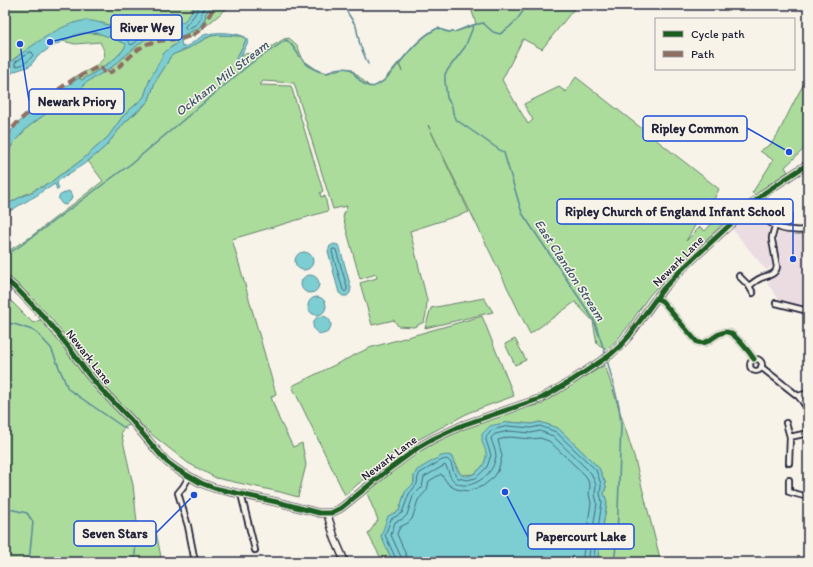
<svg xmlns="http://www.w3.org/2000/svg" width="813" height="567" viewBox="0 0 813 567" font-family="Itim,sans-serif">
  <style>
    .built { fill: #eadce1 }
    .green { fill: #abdc9c; stroke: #667f6c }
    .water { fill: #7cced3; stroke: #588996 }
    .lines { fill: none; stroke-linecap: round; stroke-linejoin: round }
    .shore { stroke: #466778; stroke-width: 1 }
    .stream { stroke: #588996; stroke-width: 1.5 }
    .street-casing { stroke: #22223b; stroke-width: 8 }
    .secondary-casing { stroke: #22223b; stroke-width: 9 }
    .street { stroke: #f7f3e8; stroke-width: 4.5 }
    .secondary { stroke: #f7f3e8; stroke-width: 6 }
    .quiet { stroke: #8d6e63; stroke-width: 4; stroke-dasharray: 8 4; stroke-linecap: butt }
    .cycleway-casing { stroke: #f7f3e8; stroke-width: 8 }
    .cycleway { stroke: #1b5e20; stroke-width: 5 }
    .labels { text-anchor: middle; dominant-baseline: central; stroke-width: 3; stroke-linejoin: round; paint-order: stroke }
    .street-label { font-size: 12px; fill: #22223b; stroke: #f7f3e8 }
    .water-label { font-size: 13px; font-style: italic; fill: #3d5669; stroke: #f7f3e8 }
    .leader { fill: none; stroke: #1d4ed8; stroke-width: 1.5 }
    .callout-dot { fill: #1d4ed8; stroke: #f7f3e8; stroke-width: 1.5 }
    .callout { fill: #f7f3e8; stroke: #1d4ed8; stroke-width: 1.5 }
    .callout-label { font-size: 13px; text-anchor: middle; font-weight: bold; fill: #22223b }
  </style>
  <rect width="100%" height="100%" fill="#f7f3e8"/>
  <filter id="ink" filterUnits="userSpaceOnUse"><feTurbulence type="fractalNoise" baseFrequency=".025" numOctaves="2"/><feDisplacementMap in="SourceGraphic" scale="8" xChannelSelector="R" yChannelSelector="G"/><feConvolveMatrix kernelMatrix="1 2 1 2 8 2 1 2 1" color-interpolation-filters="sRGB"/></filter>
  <g filter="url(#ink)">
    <!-- built -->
    <path class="built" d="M751,205L775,226L772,237L776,264L766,270L729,225Z
      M778,233L808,236V308L780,301L767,283L780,273L776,244Z"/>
    <!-- green -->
    <path class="green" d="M5,5H195V7L185,21L181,23L171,26L140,32L116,27L102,23H74L53,33L19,55L5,66Z
      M213,5H231L195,35L181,41L180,37L196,29L199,28L205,19L206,13Z
      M470,5H577L542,49L523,39L502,80L528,124L533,120L524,104L559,87L566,92L576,77L719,189L710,207L696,224L686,241L700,227L705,231L720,214L740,207L710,236L678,264L649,296L630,324L617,340L607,349L597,344L593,321L575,302L530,334L428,125L469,212L410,231L427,300L426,314L424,322L414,327L398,326L394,320L372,325L360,283L377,278L376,274L360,279L343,217L347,206L333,209L294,83L263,81L260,85L291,86L323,191L320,193L321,197L325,196L328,211L232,239L276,394L271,397L279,419L293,447L302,443L306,465L298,497L280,492L216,478L188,463L151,434L118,403L91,371L46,314L28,294L5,275V253L29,238L103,181L88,161L106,146L125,122L142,108L149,100L155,82L166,65L170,57L174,54L182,51L211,36L218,35L241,36L244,38L246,40L236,59L238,61L242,54L261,53L284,39L289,38L297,45L303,60L319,71L328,73L343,68L351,69L369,86L373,87L383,81L398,63L402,71L399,64C410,51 422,36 438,28C453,36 461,30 476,24Z
      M83,33C97,32 114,36 126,44C124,56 92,74 82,80L79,78H73C80,74 101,66 104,57C106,52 102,47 100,42L75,44L63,41L75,35Z
      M162,36L178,37C178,42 177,45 172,46L150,79L144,97L123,116L108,137L83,159L67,171L60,175L50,183L46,184L42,187L37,188L33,191L24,195L13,201L5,207V157L14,142L28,127L56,106L81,90L83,84L112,67L145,39Z
      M808,76V145L785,167L788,172L767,186L756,195L752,193L767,170L773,160L760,151L771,144L778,134L795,100Z
      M5,295L33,323L42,319L132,424L125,427L121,432L133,485L138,532H156L162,562H5Z
      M484,298L493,312L425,328L431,308Z
      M482,316L514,396L470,412L397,451L345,495L292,386L369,348Z
      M515,339L526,360L515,365L505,344Z
      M605,365L634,456L661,562H597L607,502L604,493L606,487L605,482L599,468L558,428L540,422L532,424L508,422L487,455L483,466L474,474L461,475L451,456L414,476V483L405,492L399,511L381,536L393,562H383L368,534L378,520L366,491L431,443L467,427L522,408L543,404L550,397Z"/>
    <!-- water -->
    <path class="water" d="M195,5H213L206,13L205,19L199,28L196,29L180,37L182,46L185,47C192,44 197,39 204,35C213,31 241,32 248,39V42L238,61L236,59L246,40L244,38L241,36L218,35L211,36L206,38L189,48L174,54L170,57L166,65L155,82L149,100L142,107L125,122L106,146L97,154L84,164L59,180L57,183L59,189L57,190L55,184L47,189L45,188C40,195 33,197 27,201C19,205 12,210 5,214V207C11,202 18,198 25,195C27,194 29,194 32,193C36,190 37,187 43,187L46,184L50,183L60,175L67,171L83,159L108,137L123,116L144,97L150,79L164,53C169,47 178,46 178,38L162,36L145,39L112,67L84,84L83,87L81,90L56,106L28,127L14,142L5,157V139C21,115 50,97 74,81L79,78L82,80C93,74 124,56 126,44L109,37L98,33H83L75,35L51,47L37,57L30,66L15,71L5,78V66C27,50 55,26 82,21C91,19 103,24 112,26C121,28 130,31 139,32C146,32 178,26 184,21C188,18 191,12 195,7Z
      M68,191L70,192L72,196L71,200L66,205L62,204C60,202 58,199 59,196Z
      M334,244L338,245L340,248L351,288L350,293L347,296H343L339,293L328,251L330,246Z
      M295 261a9 9 0 1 1 18 0a9 9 0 1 1-18 0Z
      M301 284a9 9 0 1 1 18 0a9 9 0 1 1-18 0Z
      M308 306a9 9 0 1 1 18 0a9 9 0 1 1-18 0Z
      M313 325a9 9 0 1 1 18 0a9 9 0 1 1-18 0Z
      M508,422L532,424L540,422L558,428L599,468L605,482L606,487L604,493L607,502L597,562H393L381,536L388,516L399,511L405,492L414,483V476L417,470L441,456L448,455L451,456C454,461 456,472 462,475C472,480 486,466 486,456C487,451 483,446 482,441C482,439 482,436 482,434L490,426Z"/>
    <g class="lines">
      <!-- shore -->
      <path class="shore" d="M199,5C198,12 190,21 185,26V29H187L197,24L201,17L202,11L207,5
        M117,32L138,36L140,38L135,43L131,45L127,40L117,35L116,33Z
        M30,52H32L33,55C29,61 23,66 15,66V63Z
        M333,249H335L336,250L347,287V290L345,292L343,290L332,252Z
        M397,562L396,559L385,535L391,519L402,513L409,494L417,484L418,477L420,473L442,460L447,459L451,463L454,473L458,478L467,480L476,478L487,467L491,455L486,440V437L492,430L508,426L531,428L540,426L556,432L596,470L601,484V487L600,493L602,502L593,562
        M402,562L401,557L391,535L395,522L403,519L407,515L413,496L422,487L424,477L445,465C449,470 449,477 454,481C465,491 483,481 490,471C493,468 495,461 496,456C496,450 492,444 491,438L495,434L509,431L531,433L540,431L553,436L591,473L596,485L595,494L597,503L588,562
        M408,562L406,555L397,534L400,527L408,523L412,519L418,500L427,490L429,481L441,474L449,485L456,489L468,491L483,486L494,477L498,471L502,456L498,440L509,437L531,439L540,438L549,441L586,476L590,486L589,494L591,503L582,562"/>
      <!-- stream -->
      <path class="stream" d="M348,5L347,12L356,26L360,45L368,64
        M474,25L465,47L449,68L445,74V81L447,98L452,106L453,113L455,119L504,153L522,213L594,320L606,356
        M5,256L20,246L132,163L250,64L286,40C294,45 296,53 302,59C307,66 317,72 326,73C330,73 332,70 335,69C340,68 345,68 351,69C355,75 361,84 368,86C373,88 378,85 382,82C387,79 391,73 395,68C407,54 420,36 438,28C455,37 457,29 473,25C476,24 480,24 483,23L493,32L500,34C511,27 521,17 526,5
        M5,323L14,324L35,331L51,348L68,389L126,429
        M607,360L619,406L621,425L617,539L614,562
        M5,508L27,513L33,522L29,562
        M133,562L135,556L136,537"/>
      <!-- street casing -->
      <g class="street-casing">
        <path id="street" d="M751,205C763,217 774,230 792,230C797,231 803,230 808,230
          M739,276L749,286L753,293
          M749,286C753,283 756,280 761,278C767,275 775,276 777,267L772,240V237L775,226
          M656,298L662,301L697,342C709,347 715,331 727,332C734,332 750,353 754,359
          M776,303L808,311
          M750 365a6 6 0 1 1 12 0a6 6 0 1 1-12 0Z
          M761,367L798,396L803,402L808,411
          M798,396L808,393
          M786,423L790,437L789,463
          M790,437L808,433
          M189,477L183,487L178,493L188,526L195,562
          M789,480V492L808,497
          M241,494L255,550"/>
      </g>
      <!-- secondary casing -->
      <g class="secondary-casing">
        <path id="secondary" d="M5,279L20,292L44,317L67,345L88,374L100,388L131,420L158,452L167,462L178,470L201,483L214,488L281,503L319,513H331L341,508L388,470L419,447L433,439L463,425L542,398L556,390L571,381L610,355L620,346L629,336L663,289L679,272L764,193L808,164
          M327,513L335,539L345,562"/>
      </g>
      <!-- street -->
      <use href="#street" class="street"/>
      <!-- secondary -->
      <use href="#secondary" class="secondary"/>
      <!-- quiet -->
      <path class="quiet" d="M5,137L17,123L41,101L74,79L100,66L105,74H107C123,67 132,51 147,44C164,37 187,43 201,29C207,22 210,12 216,5"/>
      <!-- cycleway casing -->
      <g class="cycleway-casing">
        <path id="cycleway" d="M5,279L20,292L44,317L67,345L88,374L100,388L131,420L158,452L167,462L178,470L201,483L214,488L281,503L319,513H331L341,508L388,470L419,447L433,439L463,425L542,398L556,390L571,381L610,355L620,346L629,336L663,289L679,272L764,193L808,164
          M656,298L662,301L697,342C709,347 715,331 727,332C734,332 750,353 754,359"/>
      </g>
      <!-- cycleway -->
      <use href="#cycleway" class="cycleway"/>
    </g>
  </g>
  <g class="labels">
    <!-- street labels -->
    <g class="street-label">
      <text transform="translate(678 261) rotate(-45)">Newark Lane</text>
      <text transform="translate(89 357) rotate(52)">Newark Lane</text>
      <text transform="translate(389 458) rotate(-37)">Newark Lane</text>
    </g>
    <!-- water labels -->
    <g class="water-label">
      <text transform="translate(222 78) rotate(-38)">Ockham Mill Stream</text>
      <text transform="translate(570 270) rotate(57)">East Clandon Stream</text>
    </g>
  </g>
  <!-- callouts -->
  <path class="leader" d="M50 42L111 27M20 44L29 101M789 152L747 128M793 259L793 212M194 495L156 533M505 492L528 537"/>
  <g class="callout-dot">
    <circle cx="50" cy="42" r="4"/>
    <circle cx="20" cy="44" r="4"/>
    <circle cx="789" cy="152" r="4"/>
    <circle cx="793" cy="259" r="4"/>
    <circle cx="194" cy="495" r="4"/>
    <circle cx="505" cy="492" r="4"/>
  </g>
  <g class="callout">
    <rect x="111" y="15" width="71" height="25" rx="4"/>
    <rect x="29" y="89" width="95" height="25" rx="4"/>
    <rect x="643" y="116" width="104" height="25" rx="4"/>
    <rect x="557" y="199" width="236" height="25" rx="4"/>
    <rect x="74" y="521" width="82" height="25" rx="4"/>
    <rect x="528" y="524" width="106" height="25" rx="4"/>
  </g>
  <g class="callout-label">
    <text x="147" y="32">River Wey</text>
    <text x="77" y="106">Newark Priory</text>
    <text x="695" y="133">Ripley Common</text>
    <text x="675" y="216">Ripley Church of England Infant School</text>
    <text x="115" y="538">Seven Stars</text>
    <text x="581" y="541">Papercourt Lake</text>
  </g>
  <!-- margin -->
  <rect width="813" height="567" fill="none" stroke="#f7f3e8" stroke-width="20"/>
  <rect x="10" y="10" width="793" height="547" fill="none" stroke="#22223b" stroke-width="1.5" filter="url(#ink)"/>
  <!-- legend -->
  <rect x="655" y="18" width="140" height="52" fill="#f7f3e8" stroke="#a29fa3"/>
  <rect x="663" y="31" width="20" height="6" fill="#1b5e20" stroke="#a29fa3"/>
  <text x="691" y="38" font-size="12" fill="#22223b">Cycle path</text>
  <rect x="663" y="51" width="20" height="6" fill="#8d6e63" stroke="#a29fa3"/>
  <text x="691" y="58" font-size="12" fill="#22223b">Path</text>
</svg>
